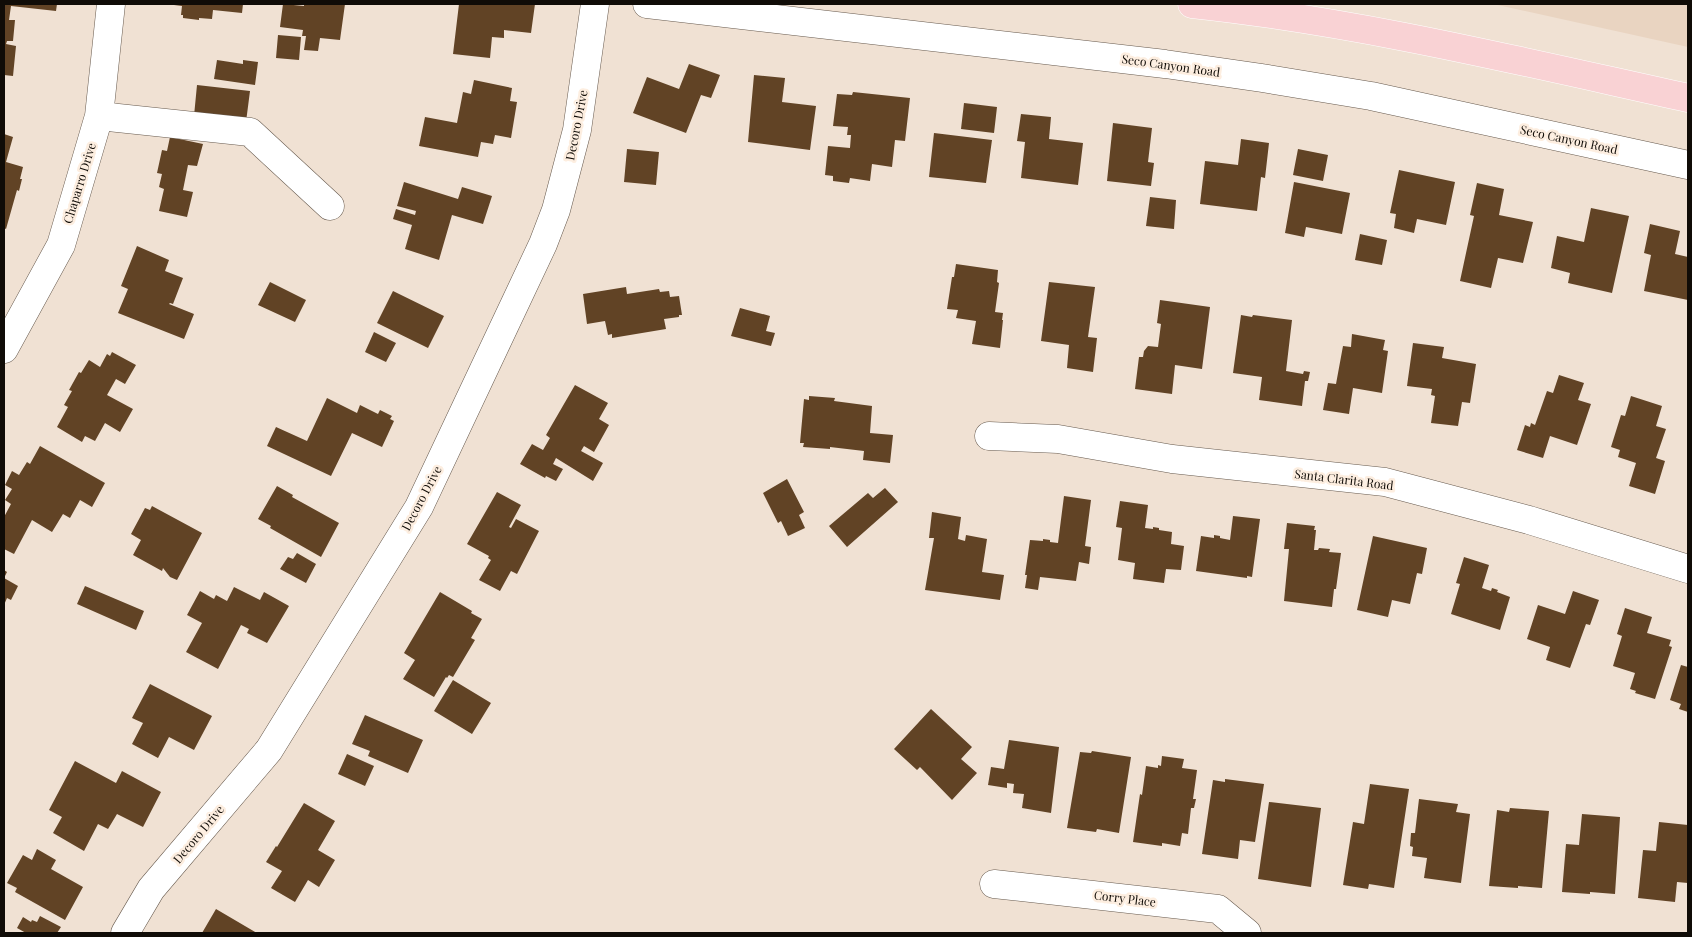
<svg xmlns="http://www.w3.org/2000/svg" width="1692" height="937" viewBox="0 0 1692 937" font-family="'Playfair Display',serif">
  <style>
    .built { fill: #e9d4c1 }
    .building { fill: #614325 }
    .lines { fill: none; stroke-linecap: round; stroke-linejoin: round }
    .minor-casing { stroke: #675a4e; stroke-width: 29 }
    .major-casing { stroke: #fff; stroke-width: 29 }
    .minor { stroke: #fff; stroke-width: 28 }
    .major { stroke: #f9d2d4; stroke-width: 28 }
    .labels { text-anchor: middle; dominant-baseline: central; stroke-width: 5; stroke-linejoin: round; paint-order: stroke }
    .street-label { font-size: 12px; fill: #100c07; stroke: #fdeee0 }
  </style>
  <rect width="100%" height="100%" fill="#f0e1d3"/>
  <!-- built -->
  <path class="built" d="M1493,4H1688V47Z"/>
  <!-- building -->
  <path class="building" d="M4,4H57L56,11L11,6L9,20H15L13,41H7L6,44L16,46L13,76L4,75Z
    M174,4H243L242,13L213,10L212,19L199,18V20L183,18V15H181L182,6L174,5Z
    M283,4L304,6V4H345L340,40L320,38L318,51L304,50L306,36H302L303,30L280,27Z
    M459,4H535L531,33L504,30V38L492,37L490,58L453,54Z
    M278,35L301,37L299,60L276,58Z
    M217,60L243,64V60L258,62L255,85L214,79Z
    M689,64L720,75L711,98L701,95L686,133L633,113L647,77L679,89Z
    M754,75L785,78L782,102L816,106L810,150L748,142Z
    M474,80L512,88L510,101L517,102L511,138L495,135L493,144L481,142L478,157L419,146L425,117L457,123L463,92L471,94Z
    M197,85L250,91L246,122L194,116Z
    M853,92L910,98L905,141L895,140L892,167L872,164L870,181L850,178L849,183L833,181V176L825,175L828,146L850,148L851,135H847L848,127L833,126L837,94L852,95Z
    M964,103L997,107L994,133L961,129Z
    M1021,114L1051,117L1049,139L1083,143L1078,185L1021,178L1025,142L1017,141Z
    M1113,123L1152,128L1148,162L1154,163L1151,186L1107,181Z
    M934,133L992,140L986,183L929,177Z
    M4,134L13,137L6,162L23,167L20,179H22L19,191L17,190L6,229L4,228Z
    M170,137L203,144L197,166L188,165L183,190L193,192L187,217L159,211L164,189L159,187L162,174L157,173L162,150L167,151Z
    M1241,139L1269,143L1265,178L1261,177L1257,211L1200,204L1205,161L1238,165Z
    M627,149L659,152L656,185L624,182Z
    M1298,149L1328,155L1323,181L1293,175Z
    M1399,170L1455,182L1446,225L1417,219L1414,233L1394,228L1396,214L1390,213Z
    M404,182L458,199L462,187L492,196L483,224L452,215L439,260L405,249L412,225L393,219L396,209L415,215L416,211L397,206Z
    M1294,182L1350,193L1342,234L1306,227L1304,237L1285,233Z
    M1477,183L1504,189L1499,215L1533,222L1523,263L1498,258L1491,288L1460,281L1474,216L1470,215Z
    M1150,197L1176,200L1174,229L1146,226Z
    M1591,208L1629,216L1612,293L1568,283L1570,273L1551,268L1557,236L1584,242Z
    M1650,224L1680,231L1675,254L1688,257V300L1644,291L1651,255L1644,253Z
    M1360,234L1387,240L1382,265L1355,260Z
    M137,246L169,260L165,271L183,278L173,304L170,303L169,304L194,314L184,339L118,313L128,289L121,286Z
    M956,264L998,270L997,282L999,283L995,312L1003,313L1002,320H1003L1000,348L972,344L976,321L956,318L958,310L947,309L952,277H954Z
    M270,282L306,300L295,322L258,305Z
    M1049,282L1095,287L1088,337L1097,338L1093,372L1067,368L1069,345L1041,341Z
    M626,287L627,294L659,289L660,292L669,291L670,297L679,296L682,315H679V317L664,319L666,329L612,338V334L608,335L605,321L587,324L583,294Z
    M393,291L444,316L428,348L377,323Z
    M1160,300L1210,307L1202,369L1175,365L1172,394L1135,389L1139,357H1143L1144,351L1148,346L1158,347L1161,324L1157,323Z
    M740,308L770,316L766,331L775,333L771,346L731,336Z
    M1241,315L1252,317L1253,315L1292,320L1286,371L1303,374L1304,371L1310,372L1308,381H1305L1302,406L1259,400L1262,377L1233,373Z
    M374,332L396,343L386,362L365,352Z
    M1352,334L1385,340L1383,350L1388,351L1382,393L1353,388L1349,414L1323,410L1328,383L1336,384L1343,346L1351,347Z
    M1413,343L1444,347L1442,358L1476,364L1470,403L1462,402L1458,426L1431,423L1435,396L1431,395L1432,389L1407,386Z
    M112,352L136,365L125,384L116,379L107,395L133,409L120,432L105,423L95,441L85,436L82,442L57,427L68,407L64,405L72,391L69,390L79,372L81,373L89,360L100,367L107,354L110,356Z
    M1559,375L1584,383L1578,400L1591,404L1577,445L1550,436L1543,458L1517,450L1525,425L1530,427L1531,423L1535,425L1547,391L1553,393Z
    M575,385L608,403L599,419L609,425L594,452L584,446L581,451L603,463L593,481L556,458L553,464L563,469L556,481L546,476L545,478L520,464L532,444L543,450L550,438L546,435Z
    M809,396L835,398L834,401L872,406L870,433L893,435L890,463L863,460L864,451L830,447V449L803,447L804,443H800L804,399L809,400Z
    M1631,396L1662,406L1656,426L1666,429L1656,458L1665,461L1655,494L1629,486L1636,463L1618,457L1620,450L1611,447L1621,415L1625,416Z
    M327,398L357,413L360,405L378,414L380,410L392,416L390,419L394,421L382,447L352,433L331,476L267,446L276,427L307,441Z
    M40,446L105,483L92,507L80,500L70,518L63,514L52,532L32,520L14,554L4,549V517L11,504L5,500L12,489L5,485L12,471L19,475L27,462L30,464Z
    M787,479L804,512L799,515L805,528L788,536L781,521L778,523L763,493Z
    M277,486L293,495L292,497L339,523L321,557L270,528L271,526L258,519Z
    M885,488L898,502L847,547L829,526L868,493L873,498Z
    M497,492L521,505L509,527L511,528L516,519L539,531L517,574L511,571L500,591L479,580L491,560L488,558L489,556L467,544Z
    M1064,496L1091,500L1085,546L1091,547L1089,564L1079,562L1076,581L1040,577L1038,590L1025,588L1027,575H1025L1030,540L1043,541V539L1050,540V542L1058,543Z
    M1120,501L1148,505L1145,528L1153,529V527L1159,528V530L1172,532L1171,544L1184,546L1181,570L1166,569L1164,583L1133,579L1135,563L1118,560L1122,528L1116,527Z
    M152,506L202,533L177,580L170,577L163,568L162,571L133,555L141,540L131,534L145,508L150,510Z
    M932,512L961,517L958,539L965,541L966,535L987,539L982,572L1004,575L1000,600L925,590L934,538H929Z
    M1233,516L1260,519L1252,577L1247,576V578L1196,571L1201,536L1214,538V535L1220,536V538L1230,540Z
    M1287,523L1315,526L1314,530H1316L1314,550H1318L1319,548L1330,549L1329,552L1341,553L1336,589H1334L1332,607L1284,601L1289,549H1284Z
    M1373,536L1427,548L1422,574L1417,573L1410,604L1392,600L1388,617L1357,610Z
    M297,553L316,564L306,583L280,569L288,557L293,559Z
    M1464,557L1489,565L1482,588L1491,591L1492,588L1498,590L1497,592L1510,597L1500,630L1451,614L1460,584L1456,583Z
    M4,570L7,572L4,578L18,586L11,600L7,598L4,605Z
    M85,586L144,611L136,630L77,604Z
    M234,587L260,600L264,592L289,606L267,643L247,633L249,629L241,625L218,669L186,652L202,623L187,615L200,591L214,599L216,595L227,601Z
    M1573,591L1599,600L1590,625L1586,624L1570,668L1546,660L1550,647L1527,639L1538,605L1565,614Z
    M440,592L472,611L471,613L482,619L471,638L475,640L453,677L449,675L447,678L446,677L434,697L403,679L415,660L404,653Z
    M1625,608L1652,617L1647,633L1671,640L1669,646L1672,647L1655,699L1635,693L1636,691L1630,689L1635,673L1613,666L1622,636L1617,634Z
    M1681,665L1688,667V712L1679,709L1681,704L1670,700Z
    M453,680L491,703L472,734L434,711Z
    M150,684L212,716L194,750L169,737L158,758L132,744L143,723L132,718Z
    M931,709L972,747L961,759L977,773L952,800L920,767L917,770L894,749Z
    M365,715L423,740L408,773L368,756L370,751L352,744Z
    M1009,740L1059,747L1051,813L1022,808L1024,794L1013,793L1014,784L1007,783V788L988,785L991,767L1004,769Z
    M1092,751L1131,757L1119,833L1097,829L1096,832L1067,828L1080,752L1091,753Z
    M347,754L374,766L365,786L338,774Z
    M1162,756L1184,759L1182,768L1197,770L1193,799H1196L1194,808H1191L1188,834L1182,833L1180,846L1162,843V846L1133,842L1140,794L1142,795L1146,766L1158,768V765L1161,766Z
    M75,761L116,783L122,771L161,792L143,827L117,814L108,829L98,824L84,851L53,833L62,817L49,810Z
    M1225,779L1264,784L1255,842L1240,840L1238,859L1202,854L1213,780L1225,782Z
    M1370,784L1409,789L1394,888L1369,884L1368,889L1343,885L1353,822L1364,824Z
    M1419,799L1458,804L1456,812L1470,814L1461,883L1424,878L1427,858L1412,856L1413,847L1410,846L1411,833H1415Z
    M1269,802L1321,808L1311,887L1258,879Z
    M304,803L335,821L318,850L335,860L319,887L308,880L295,902L271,888L282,871L266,862L276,846L277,847Z
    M1510,808L1549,811L1542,888L1518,886V888L1489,886L1497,810L1509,812Z
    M1582,814L1620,817L1615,894L1590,892V894L1562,892L1566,844L1579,845Z
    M1659,822L1688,825V883L1677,882L1675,902L1638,898L1643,850L1656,851Z
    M37,849L56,860L51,869L83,887L65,920L15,892L17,888L7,883L23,855L32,860Z
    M216,909L257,933H202Z
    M40,916L61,927L57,933H26L17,928L23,917L31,922L32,920L37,922Z"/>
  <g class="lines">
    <!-- minor casing -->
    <g class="minor-casing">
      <path id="minor" d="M647,4L1165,64L1262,78L1371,96L1688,165
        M99,116L250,132L330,206
        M4,349L61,245L99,116L111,4
        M989,436L1058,439L1172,459L1385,482L1529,520L1688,569
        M994,884L1218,909L1247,933
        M125,933L151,889L269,750L419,507L543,244L556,210L577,130L595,4"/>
    </g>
    <!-- major casing -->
    <g class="major-casing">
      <path id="major" d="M1192,4C1360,22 1524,62 1688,98"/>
    </g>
    <!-- minor -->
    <use href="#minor" class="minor"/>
    <!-- major -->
    <use href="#major" class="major"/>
  </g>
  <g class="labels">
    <!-- street labels -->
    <g class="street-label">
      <text transform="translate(1171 65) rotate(8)">Seco Canyon Road</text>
      <text transform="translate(576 125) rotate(-79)">Decoro Drive</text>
      <text transform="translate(1569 139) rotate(12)">Seco Canyon Road</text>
      <text transform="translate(79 183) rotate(-73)">Chaparro Drive</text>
      <text transform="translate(1344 479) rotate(7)">Santa Clarita Road</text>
      <text transform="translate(421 498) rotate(-62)">Decoro Drive</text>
      <text transform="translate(198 834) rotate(-50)">Decoro Drive</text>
      <text transform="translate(1125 898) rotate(7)">Corry Place</text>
    </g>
  </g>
  <!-- border -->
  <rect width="1692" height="937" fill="none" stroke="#100c07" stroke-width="10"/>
</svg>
